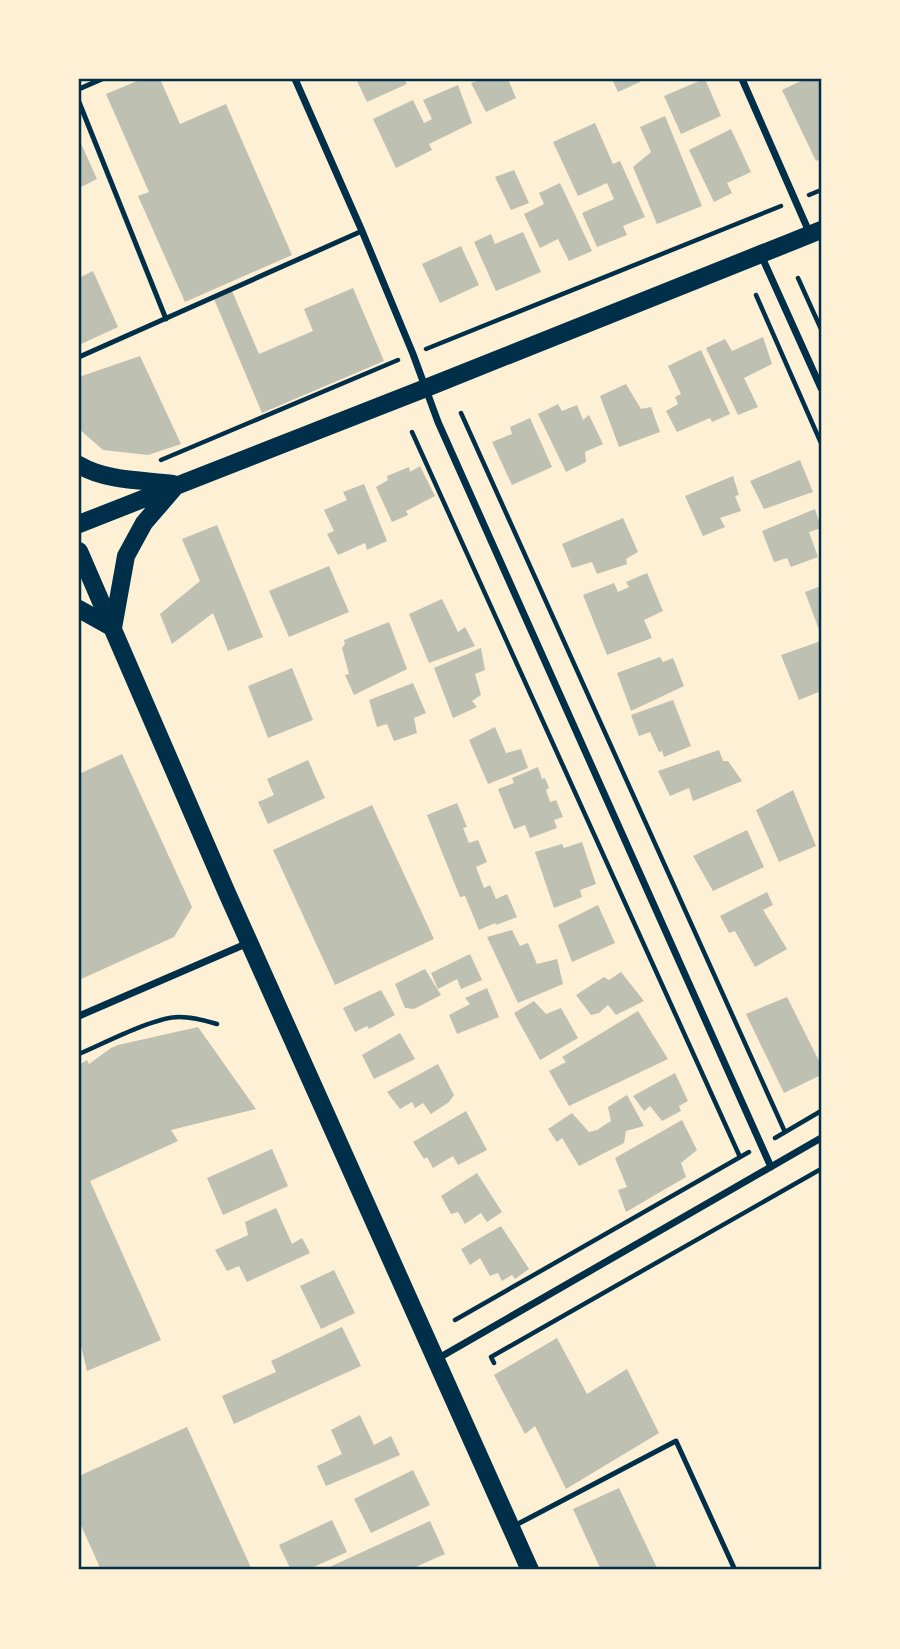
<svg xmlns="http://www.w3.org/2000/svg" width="900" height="1649" viewBox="0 0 900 1649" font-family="Karla,sans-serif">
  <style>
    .building { fill: #bec0b2 }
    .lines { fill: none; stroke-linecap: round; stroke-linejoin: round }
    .path { stroke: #003049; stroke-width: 4.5 }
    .service { stroke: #003049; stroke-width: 5 }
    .minor { stroke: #003049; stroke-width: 7 }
    .primary { stroke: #003049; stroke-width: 18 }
    .neatline { fill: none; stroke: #003049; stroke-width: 2.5 }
  </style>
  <rect width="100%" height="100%" fill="#fdf0d5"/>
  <!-- building -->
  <path class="building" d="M142,79H160L180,124L226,104L292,255L185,302L138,196L149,192L106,94Z
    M356,79H404L407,84L367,102Z
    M484,79H508L516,98L486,112L471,83Z
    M612,79H638L640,82L618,92Z
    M704,79H705L721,116L681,134L664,96Z
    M805,79H821V158L816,161L782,90Z
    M458,85L472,123L429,144L432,150L396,168L373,119L413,100L424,123L432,119L423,100Z
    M665,116L702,206L657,224L633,167L651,152L640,127Z
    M595,123L613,164L620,161L645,217L623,226L627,235L597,247L582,213L614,199L607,183L578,196L553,142Z
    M731,129L751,172L727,183L732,193L714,202L689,150Z
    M79,139L97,179L79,188Z
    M514,170L529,203L511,210L495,177Z
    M560,183L592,251L569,261L558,239L540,248L524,214L544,204L539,193Z
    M523,232L541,272L496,291L474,242L491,234L495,244Z
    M461,246L479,285L440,303L422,264Z
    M93,271L118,327L79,345V278Z
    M353,288L384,361L262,413L214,299L232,291L259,354L313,331L304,309Z
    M763,337L772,364L744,378L758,407L738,415L706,348L725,339L732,351Z
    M701,350L730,414L712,422L710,418L677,432L666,411L678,404L675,397L681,394L668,366Z
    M140,356L181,444L148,455L103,450L79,429V377Z
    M626,384L641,409L651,407L660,432L619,447L600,396Z
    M558,404L562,411L577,405L583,420L589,415L603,444L585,452L586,462L566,472L538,414Z
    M530,418L552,467L512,485L492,442L512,434L510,427Z
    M800,460L813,492L764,509L750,481Z
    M420,466L435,496L406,511L408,515L392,522L376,487L388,480L387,476L409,467L410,472Z
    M733,476L739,495L735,496L741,511L720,518L725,527L703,536L685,496Z
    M364,484L387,541L367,550L365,543L338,555L327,534L334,531L324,510L347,500L343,492Z
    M815,509L821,528L809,532L818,557L791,567L787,558L774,562L762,531Z
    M623,518L638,552L626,559L627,564L597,574L592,562L572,568L562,544Z
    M217,525L263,637L228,651L213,613L172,644L160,614L200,581L182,539Z
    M329,566L349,612L289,637L269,591Z
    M647,573L663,611L644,620L652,638L607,655L583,595L614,583L618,592L629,587L626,582Z
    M821,586V635L805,592Z
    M442,599L458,632L465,627L475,646L429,663L409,614Z
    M389,622L407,669L354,695L345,675L349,674L342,648L345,644L344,640Z
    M821,641V691L799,700L781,655Z
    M481,648L485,670L475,674L481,695L472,701L477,707L453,718L434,668Z
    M660,657L663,662L673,658L684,686L631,711L617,673Z
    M292,668L313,720L268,738L248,686Z
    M413,683L426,713L414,718L417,733L394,741L387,724L377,727L369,700Z
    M673,700L691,746L664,757L662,751L659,752L650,732L639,736L631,715Z
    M495,727L506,753L521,749L528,768L488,784L469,740Z
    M719,750L723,761H728L742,781L693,801L689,788L670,796L658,771Z
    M122,754L192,907L174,937L79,980V774Z
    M308,760L325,798L268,824L258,802L274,795L267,779Z
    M538,767L542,779L545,778L549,788L546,790L550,802L556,800L563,817L554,820L557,828L530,838L525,825L514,829L498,789L514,783L512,778Z
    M793,790L816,846L779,862L756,810Z
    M457,803L467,827L463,828L469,843L478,840L487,862L476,867L484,888L490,885L496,899L507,894L517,917L496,925L495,923L479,930L465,896L460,897L427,815Z
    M372,805L434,939L335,985L273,850Z
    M747,830L764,867L713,891L693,856Z
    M582,842L596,884L580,890L582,897L554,908L535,852L562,844L564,848Z
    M767,892L773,905L763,910L787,949L755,967L735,931L729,933L720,916Z
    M598,905L615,943L572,962L558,925Z
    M512,930L520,946L528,943L537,964L557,959L563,984L518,1003L487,937Z
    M470,954L482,980L461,989L457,979L438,989L431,973Z
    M425,969L441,995L414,1009L405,1008L395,984Z
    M621,972L644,1001L616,1015L608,1005L599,1013L591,1015L576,995L604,977L609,980Z
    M487,988L499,1017L457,1034L449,1015L470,1004L465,998Z
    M381,990L395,1015L369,1029L367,1026L355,1032L343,1008Z
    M787,997L821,1065V1075L784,1093L746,1014Z
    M534,1001L546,1014L561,1008L578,1038L540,1060L514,1013Z
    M638,1011L668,1059L569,1106L549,1071L566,1062L562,1057Z
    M198,1027L256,1109L171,1130L178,1141L90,1181L161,1340L87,1371L79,1338V1065L87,1060L89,1064L111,1048L118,1045Z
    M400,1033L415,1059L374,1079L362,1055Z
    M438,1064L454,1095L449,1102L431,1114L423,1103L415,1108L412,1102L400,1109L387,1092Z
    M675,1073L688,1101L679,1106L681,1111L662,1121L650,1106L644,1111L633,1096Z
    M627,1095L644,1126L626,1131L624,1143L579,1166L562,1138L557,1142L548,1129L572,1113L589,1132L597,1130L611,1121L608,1107Z
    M466,1111L487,1150L458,1165L453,1156L433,1168L427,1157L424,1159L413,1142Z
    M682,1120L697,1150L681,1163L686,1177L626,1212L618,1190L627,1187L615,1158Z
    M272,1149L288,1186L223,1215L207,1178Z
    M477,1173L502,1212L487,1222L481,1213L465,1224L458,1212L451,1214L441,1196Z
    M276,1208L292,1244L302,1238L310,1253L247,1282L239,1266L227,1271L215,1250L248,1235L245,1222Z
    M501,1226L529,1269L515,1279L512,1275L502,1281L498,1273L490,1276L480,1258L470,1265L461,1249Z
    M334,1270L355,1313L321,1329L300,1286Z
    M342,1327L361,1366L234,1424L222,1396L276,1372L271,1361Z
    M557,1338L587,1394L627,1369L659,1433L566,1489L535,1426L525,1434L494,1375Z
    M360,1415L374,1445L391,1436L400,1455L326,1486L317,1466L342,1454L331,1430Z
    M187,1427L252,1570H101L79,1521V1476Z
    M413,1470L430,1505L371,1533L354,1499Z
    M619,1488L658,1570H601L573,1509Z
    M332,1520L347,1552L307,1570H291L279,1545Z
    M430,1521L445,1554L409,1570H323Z"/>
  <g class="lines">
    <!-- path -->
    <path class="path" d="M809,195L821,190
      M798,278L821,329
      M756,295L821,443
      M426,349L781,206
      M461,413L785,1132
      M412,432L740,1157
      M161,460L398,360
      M79,1054C103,1044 154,1017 179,1017C192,1017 204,1020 217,1024
      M775,1138L821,1111
      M455,1320L749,1152
      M494,1363L491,1357L821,1169"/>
    <!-- service -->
    <path class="service" d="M79,89L102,79
      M79,102L166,319
      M79,357L362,231
      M514,1526L676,1441L735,1570"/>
    <!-- minor -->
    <path class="minor" d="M295,79L362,231L413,354L438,422L771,1167
      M742,79L810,234
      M761,255L821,388
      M79,1016L248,943
      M437,1359L821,1138"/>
    <!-- primary -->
    <path class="primary" d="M79,465C106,481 142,480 173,484
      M79,524L426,388L821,230
      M79,551L227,893L530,1570
      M79,609L113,628
      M113,628L126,556L144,523L175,487"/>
  </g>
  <!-- border -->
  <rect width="900" height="1649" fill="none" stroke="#fdf0d5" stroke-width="161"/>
  <rect x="80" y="80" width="740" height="1488" class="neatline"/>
</svg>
